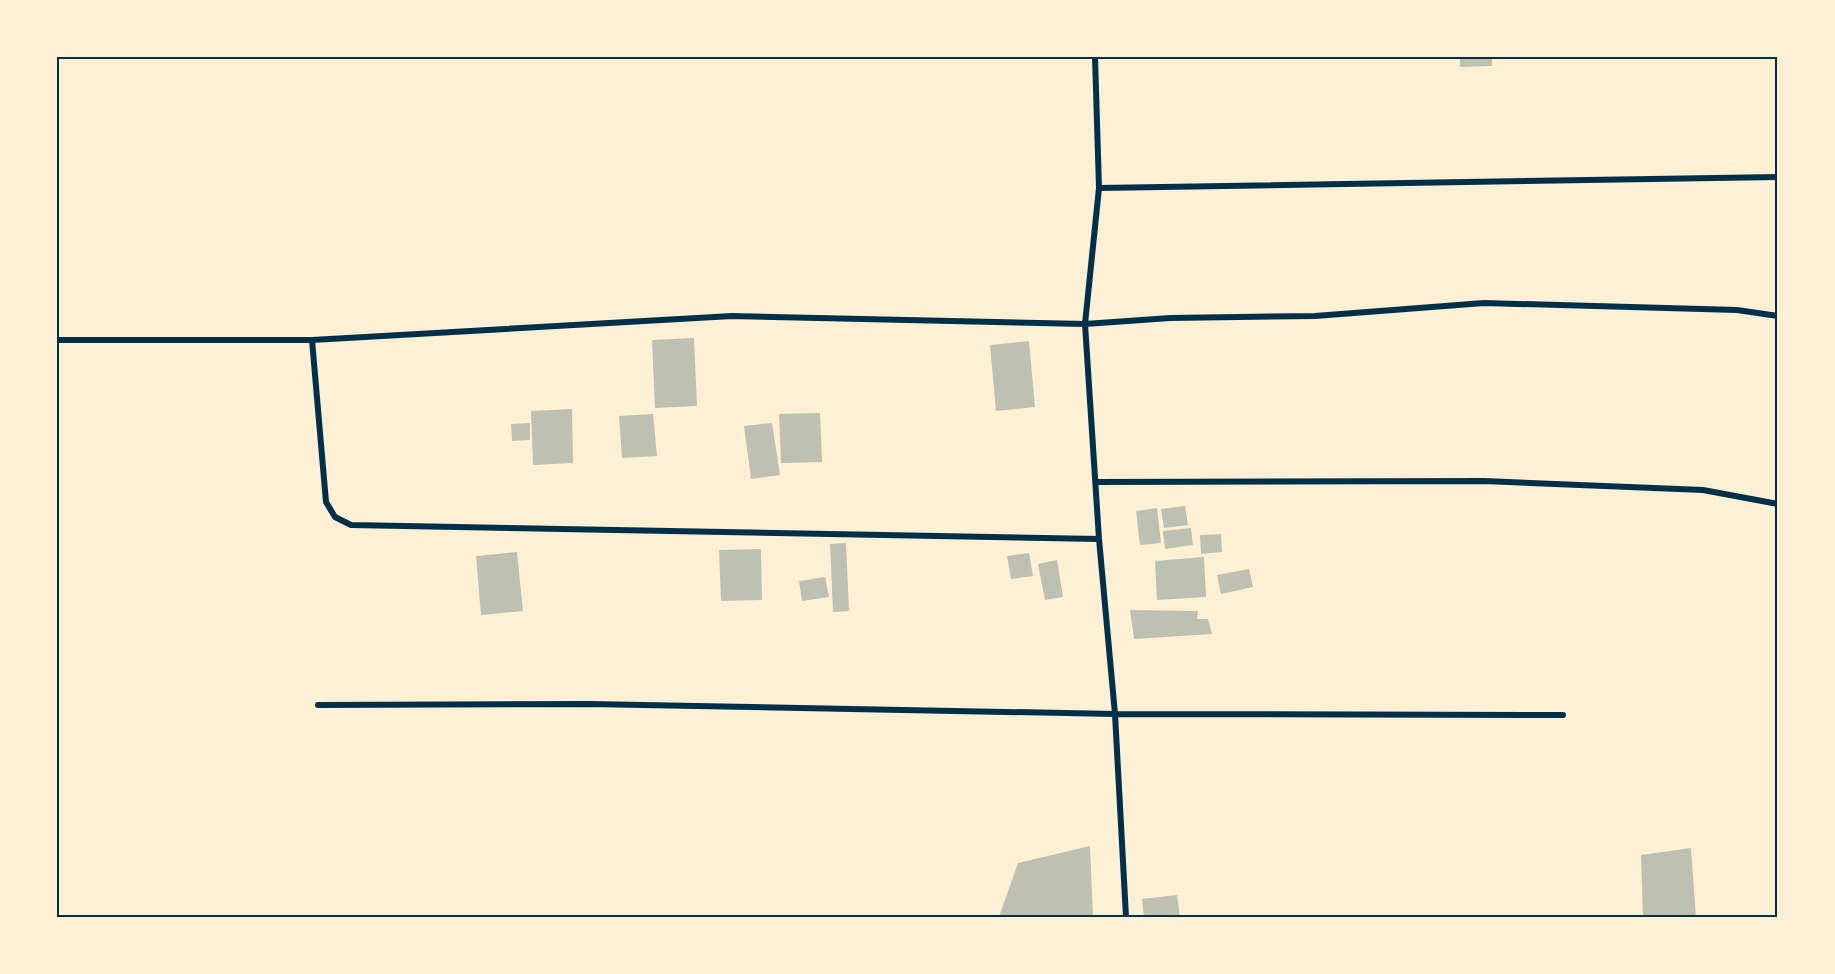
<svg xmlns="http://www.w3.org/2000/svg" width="1835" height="974" viewBox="0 0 1835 974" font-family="Rubik,sans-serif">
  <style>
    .building { fill: #bec0b2 }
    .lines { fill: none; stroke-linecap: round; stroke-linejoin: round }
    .minor { stroke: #003049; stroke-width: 6 }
    .neatline { fill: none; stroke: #003049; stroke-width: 2 }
  </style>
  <rect width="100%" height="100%" fill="#fdf0d5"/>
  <!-- building -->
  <path class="building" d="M1460,57H1492V66L1460,67Z
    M694,338L697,406L655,408L652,340Z
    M1029,341L1035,407L996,411L990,345Z
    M572,409L573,463L533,465L531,411Z
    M820,413L822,462L781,463L779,414Z
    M653,414L657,456L622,458L619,416Z
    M530,423V440L512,441L511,424Z
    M772,423L780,475L751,479L744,426Z
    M1185,506L1188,525L1164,528L1161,509Z
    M1157,508L1161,543L1140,545L1136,511Z
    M1191,528L1193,545L1165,549L1163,531Z
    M1221,534L1222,552L1201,554L1200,535Z
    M846,543L849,611L833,612L830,544Z
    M761,549L762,600L721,601L719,550Z
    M517,552L523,611L481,615L476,556Z
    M1029,553L1033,576L1011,579L1007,556Z
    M1204,557L1206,597L1157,600L1155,561Z
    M1057,560L1063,597L1045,600L1038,564Z
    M1249,569L1253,587L1221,594L1217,575Z
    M825,577L829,597L802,601L799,581Z
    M1130,610L1198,611L1197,619H1208L1212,634L1134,639Z
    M1090,846L1093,917H999L1018,863Z
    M1691,848L1696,917H1643L1641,855Z
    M1177,895L1180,917H1144L1142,899Z"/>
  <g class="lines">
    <!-- minor -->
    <path class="minor" d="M1095,57L1099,188L1085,324L1099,539L1115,714L1126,917
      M1099,188L1778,177
      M57,340H312L732,316L1085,324L1170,318L1315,316L1484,303L1737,310L1778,316
      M312,340L326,502L335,517L351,525L1099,539
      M1096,482L1484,481L1703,490L1778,504
      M318,705L589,704L1115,714L1563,715"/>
  </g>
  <!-- border -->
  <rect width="1835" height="974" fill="none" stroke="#fdf0d5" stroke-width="117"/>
  <rect x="58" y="58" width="1718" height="858" class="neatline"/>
</svg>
